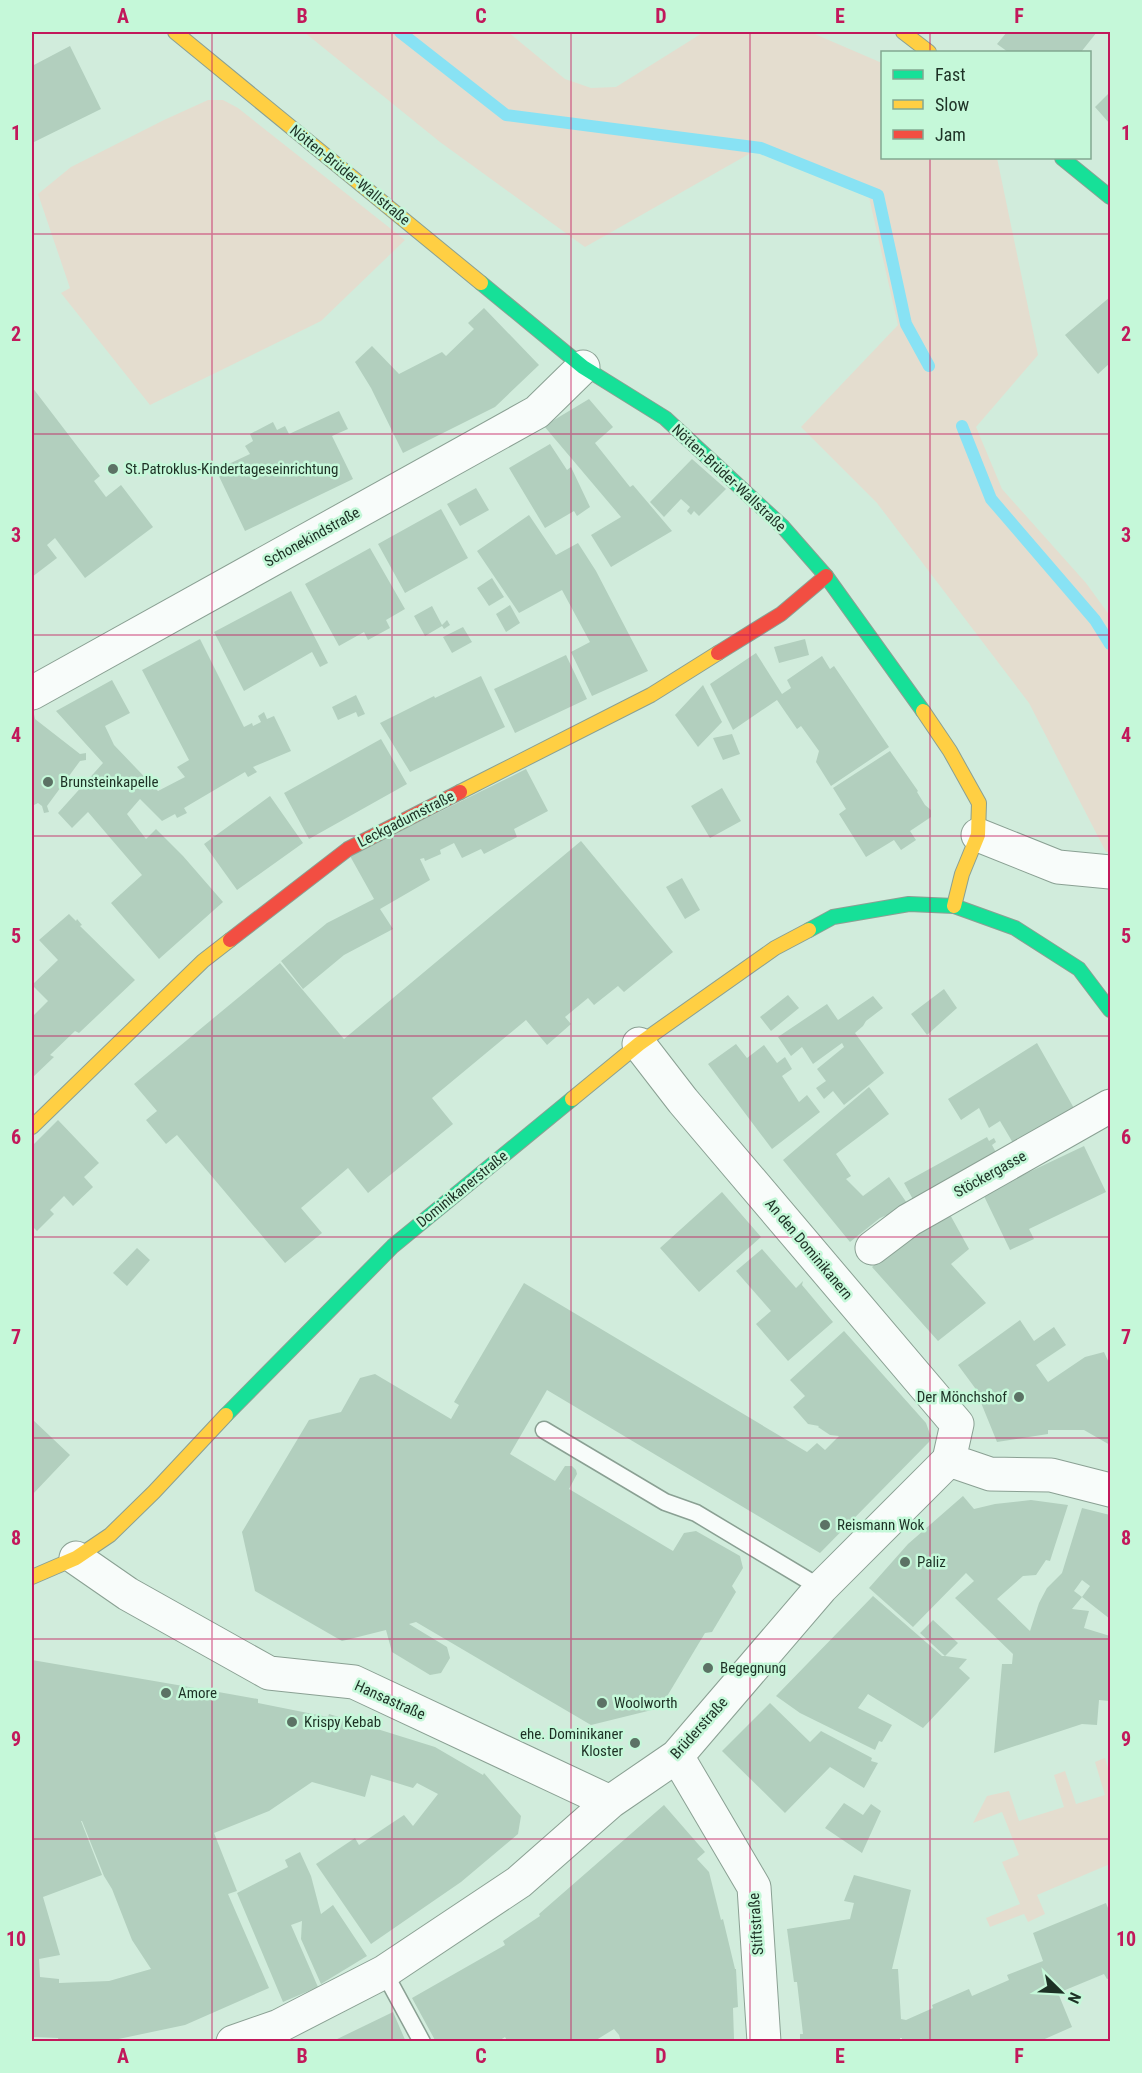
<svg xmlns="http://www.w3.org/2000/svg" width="1142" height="2073" viewBox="0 0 1142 2073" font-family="'Roboto Condensed',sans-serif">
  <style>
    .green { fill: #e4ddcf }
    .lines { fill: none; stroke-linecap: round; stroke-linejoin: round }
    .stream { stroke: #88e2f4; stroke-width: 12 }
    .building { fill: #b2cfbe; fill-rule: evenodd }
    .lane-casing { stroke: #8aa093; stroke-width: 19 }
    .street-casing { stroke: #8aa093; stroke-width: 35 }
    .fast-casing { stroke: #8aa093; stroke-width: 16 }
    .slow-casing { stroke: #8aa093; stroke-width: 16 }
    .jam-casing { stroke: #8aa093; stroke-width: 16 }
    .lane { stroke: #f8fcfa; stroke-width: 16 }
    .street { stroke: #f8fcfa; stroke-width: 33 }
    .fast { stroke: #16e098; stroke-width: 14 }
    .slow { stroke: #ffcf43; stroke-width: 14 }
    .jam { stroke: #f24e42; stroke-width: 14 }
    .grid { fill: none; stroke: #c2185b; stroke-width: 1.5; stroke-opacity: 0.55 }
    .poi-dot { fill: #5c7265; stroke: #c5f8d9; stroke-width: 2 }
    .labels { text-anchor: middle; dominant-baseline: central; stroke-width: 5; stroke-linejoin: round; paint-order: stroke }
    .street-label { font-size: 15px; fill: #1d3125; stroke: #c5f8d9 }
    .poi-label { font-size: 15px; fill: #1d3125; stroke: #c5f8d9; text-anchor: start }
    .neatline { fill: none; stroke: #c2185b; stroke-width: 2 }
    .grid-label { font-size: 20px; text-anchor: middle; font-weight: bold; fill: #c2185b }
  </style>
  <rect width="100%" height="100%" fill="#d1ecdc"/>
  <!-- green -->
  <path class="green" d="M304,32H508L565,79L591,88L616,87L704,32H810L882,63V158H997L1038,355L976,427L1002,489L1086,583L1110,616V852H1106L1029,703L877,503L801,427L898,325L869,197L756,150L585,247L440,142Z
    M208,100H223L238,108L405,240L321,321L150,405L61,293L70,288L38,194L71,167L164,120Z
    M1105,1758L1110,1775V1864L1037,1895L1045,1914L1028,1922L1024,1914L990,1927L986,1918L1020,1904L1002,1862L1019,1855L1002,1812L973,1823L987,1796L1009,1791L1019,1821L1064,1807L1054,1775L1065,1771L1076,1804L1105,1795L1095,1762Z"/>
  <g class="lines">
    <!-- stream -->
    <path class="stream" d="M400,32L506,115L761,148L878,195L906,324L929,366
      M962,426L991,499L1095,620L1110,644"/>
  </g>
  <!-- building -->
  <path class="building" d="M1007,32H1097L1081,52H1008L997,44Z
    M70,46L101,109L32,143V66Z
    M1110,92V124L1095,107Z
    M1110,297V363L1098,374L1065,335Z
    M484,308L539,365L495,407L403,453L371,388L355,362L372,346L399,374L442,352L446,356L474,329L468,323Z
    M32,387L100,476L94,481L106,497L121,485L153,527L85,578L55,538L47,545L57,558L32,577Z
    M589,399L613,427L595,443L630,487L633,485L672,531L611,567L591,535L621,517L544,426Z
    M339,411L348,429L332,436L353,479L245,531L216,470L250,454L245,446L253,441L250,434L273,422L277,430L285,426L289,434Z
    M550,444L567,470L571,467L590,507L577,516L574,511L545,528L509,468Z
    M692,459L726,489L699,516L694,511L691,515L687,511L690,507L681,499L664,517L650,502Z
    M476,488L489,510L460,526L447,504Z
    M441,509L468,558L405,593L378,544Z
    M529,515L556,555L578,543L596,571L648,671L592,696L571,652L590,642L562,590L519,613L477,551Z
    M370,548L405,609L386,620L390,628L368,640L364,632L339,646L305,584Z
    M492,578L504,597L489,606L477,588Z
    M291,591L328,663L320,667L312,652L244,691L214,632Z
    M510,605L520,623L506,632L496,614Z
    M432,606L442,625L447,620L450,625L444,629L442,626L425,636L414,616Z
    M463,627L472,642L452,653L443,637Z
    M200,639L244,727L252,723L253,726L261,722L258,716L264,712L267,719L274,716L291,751L253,767L257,772L248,777L245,772L184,808L187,813L177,818L175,814L162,821L140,799L127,814L146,839L156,829L183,856L223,902L159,959L111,903L142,875L88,812L72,828L58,813L103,763L56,711L112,680L130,713L105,726L114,745L158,791L185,777L177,767L189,760L142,670Z
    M805,639L809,655L779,663L774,647Z
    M756,653L782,694L791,688L787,680L822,656L830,669L834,666L889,747L831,786L816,762L819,751L801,726L797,729L777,700L733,730L710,684Z
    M566,655L587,699L515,733L494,689Z
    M481,676L505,727L410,772L380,723L434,696L435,698Z
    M703,685L722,722L698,747L675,715Z
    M356,695L365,714L358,717L356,712L338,720L332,707Z
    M32,714H34L35,719L80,754L86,753V760L80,761L47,806L49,812L44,813L42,806L38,803L32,806Z
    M732,734L740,754L723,760L713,738Z
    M381,739L407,784L309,839L284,793Z
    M890,751L918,791L917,792L925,805L931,810V817L910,831L916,840L901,850L894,840L866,857L839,814L846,809L833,788Z
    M526,769L548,811L514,829L517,837L484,854L481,849L462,858L454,843L440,850L441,854L425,861L424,858L420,859L430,880L380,909L393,929L344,955L303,989L281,961L327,923L374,899L350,856Z
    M722,788L741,821L710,838L691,806Z
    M270,796L303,843L237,890L204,844Z
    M581,841L673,952L624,992L618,986L594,1005L588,998L565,1017L571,1024L547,1045L526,1020L432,1098L453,1124L368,1193L348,1168L301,1208L322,1233L285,1263L177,1135L166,1144L146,1120L157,1111L134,1084L280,963L344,1039Z
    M682,878L700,910L685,919L666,887Z
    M69,914L76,921L77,919L82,925L80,926L135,980L79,1033L75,1031L50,1055L54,1057L32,1078V1017L48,1001L32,985L58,960L39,940Z
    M944,989L957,1008L927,1035L911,1014Z
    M788,995L799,1008L771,1031L760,1017Z
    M873,996L883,1008L866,1021L863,1026L855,1033L884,1073L844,1105L833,1091L824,1099L816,1088L826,1081L817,1069L844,1047L842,1043L813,1064L802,1047L791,1056L778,1037L827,1004L838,1020Z
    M1037,1043L1075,1110L1016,1148L1000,1121L989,1128L979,1108L961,1120L948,1099Z
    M736,1044L747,1058L764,1045L777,1063L785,1057L792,1069L782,1076L799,1102L807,1095L820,1112L772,1149L708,1064Z
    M869,1087L889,1114L836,1154L851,1176L846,1179L863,1196L889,1177L909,1206L880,1218L850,1242L783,1160Z
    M58,1120L99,1163L84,1177L93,1187L73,1206L64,1196L50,1210L54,1214L37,1231L32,1226V1146Z
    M987,1137L989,1141L994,1138L996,1142L992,1145L999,1158L915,1203L904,1183Z
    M1084,1146L1106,1192L1029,1229L1034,1239L1010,1250L983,1194Z
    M722,1192L761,1237L699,1292L660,1248Z
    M948,1211L969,1249L951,1264L986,1303L938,1341L872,1267L915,1229Z
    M137,1248L150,1260L127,1286L113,1273Z
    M762,1249L796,1288L803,1281L802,1285L833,1322L788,1361L756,1324L771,1311L736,1271Z
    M524,1283L807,1452L817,1443L825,1450L839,1436L830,1435L818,1427L819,1426L808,1424L793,1407L805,1396L790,1380L844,1331L926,1423L931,1437L929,1442L820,1553L547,1390L510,1454L555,1481L565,1466H572L576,1470L577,1474L569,1489L673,1551L684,1533L696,1531L740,1556L743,1568L732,1586L736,1592L712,1632L705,1633L660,1708L591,1725L416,1622L409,1624L447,1647L450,1658L441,1673L430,1675L392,1652L386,1630L342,1641L255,1591L242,1532L309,1420L341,1412L360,1378L375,1374L451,1419L459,1405L454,1402Z
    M1020,1320L1034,1341L1054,1327L1066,1345L1036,1365L1048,1382L1085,1357L1104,1352L1110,1365V1445L1084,1430H1048V1434L997,1442L975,1388L958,1365Z
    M32,1419L70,1455L32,1495Z
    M963,1496L974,1509L995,1504L1031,1500L1068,1505L1050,1561L1046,1560L1036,1575L1023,1576L997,1599L1030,1631L1039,1603L1047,1588L1062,1573L1082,1508L1110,1515V1619L1082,1597L1090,1586L1082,1580L1074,1591L1082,1597L1072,1609L1089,1611L1084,1628L1110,1636V1701L1099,1700L1097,1725L1082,1724L994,1753L1002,1664H1012L1013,1654L955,1598L974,1581L966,1573L913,1627L869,1588L908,1544Z
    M873,1596L942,1656H945L920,1633L933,1620L958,1643L945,1656L967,1659L959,1668L970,1678L923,1728L868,1694L858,1708L892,1725L882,1742L879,1741L875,1750L800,1713L776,1696Z
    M32,1660L224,1693L258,1699V1703L328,1717L329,1714L435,1747L483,1775L484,1773L521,1816L518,1834L461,1882L371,1944L316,1864L355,1838L359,1845L404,1815L413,1826L438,1794L417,1783L413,1788L371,1775L365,1797L312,1782L269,1811L214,1833L237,1891L228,1894L269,1988L185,2025L109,2041L59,2042L58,2038L32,2037ZM81,1821H82L104,1876L112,1889L132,1940L151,1969L109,1981L59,1983V1979L40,1977L39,1959L60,1955L43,1897L102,1875Z
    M770,1703L810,1742L821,1731L872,1758L871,1761L878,1763L864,1788L830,1767L785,1813L722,1751Z
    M844,1803L863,1815L871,1804L881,1811L862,1853L825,1828Z
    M664,1805L705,1852L697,1859L709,1872L721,1920L723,1919L735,1969H736L738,2007L733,2008L734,2039H738V2042H621L619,2035L614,2029L593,2042H508L505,2037L497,2042H436L412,1998L505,1945L503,1941L540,1916L539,1914Z
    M300,1852L311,1876L321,1914L333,1905L367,1956L321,1984L301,1939L302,1921L291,1925L318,1987L283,2002L237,1893L288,1867L285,1860Z
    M854,1875L911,1890L892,1969H898L901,2019L906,2020L933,2008L932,2005L969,1989L972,1996L1009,1980L1007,1975L1043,1961L1033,1933L1106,1903L1110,1913V1978L1107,1979L1104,1974L1058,1993L1072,2027L1038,2042H902V2038H900V2042H800V2034H803L797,1982H794L787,1929L850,1919L854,1903L844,1901Z
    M393,2012L406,2042H331Z"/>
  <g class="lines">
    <!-- lane casing -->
    <g class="lane-casing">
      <path id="lane" d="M544,1430L665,1502L696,1513L821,1588
        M384,1972L422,2042"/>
    </g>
    <!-- street casing -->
    <g class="street-casing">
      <path id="street" d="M32,693L537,412L583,367
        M978,835L1058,867L1110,872
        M639,1044L683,1101L957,1424L949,1460
        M872,1248L909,1220L1110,1106
        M949,1460L990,1474L1051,1475L1110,1490
        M76,1558L128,1594L269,1673L354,1682L610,1802
        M677,1756L754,1887L764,2042
        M233,2042L279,2026L384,1972L519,1882L610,1802L677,1756L821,1588L949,1460"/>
    </g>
    <!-- fast casing -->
    <g class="fast-casing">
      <path id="fast" d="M1062,158L1110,197
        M481,283L583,367L665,418L783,527L826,576L923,711
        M809,930L833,917L909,904L954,906L1015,928L1079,969L1110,1010
        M226,1415L393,1246L572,1099"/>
    </g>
    <!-- slow casing -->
    <g class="slow-casing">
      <path id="slow" d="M175,32L481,283
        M903,32L929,52
        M923,711L950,751L979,803L978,835L962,874L954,906
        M460,792L651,695L718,653
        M572,1099L639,1044L775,948L809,930
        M32,1127L203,961L230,940
        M32,1577L76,1558L110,1535L154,1492L226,1415"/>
    </g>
    <!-- jam casing -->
    <g class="jam-casing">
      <path id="jam" d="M718,653L781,614L826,576
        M230,940L348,849L460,792"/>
    </g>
    <!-- lane -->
    <use href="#lane" class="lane"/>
    <!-- street -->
    <use href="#street" class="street"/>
    <!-- fast -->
    <use href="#fast" class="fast"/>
    <!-- slow -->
    <use href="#slow" class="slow"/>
    <!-- jam -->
    <use href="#jam" class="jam"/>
  </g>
  <!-- grid -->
  <path class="grid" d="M212,32V2042M392,32V2042M571,32V2042M750,32V2042M930,32V52M930,158V2042M32,234H1110M32,434H1110M32,635H1110M32,836H1110M32,1036H1110M32,1237H1110M32,1438H1110M32,1639H1110M32,1839H1110"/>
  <!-- markers -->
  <g class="poi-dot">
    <circle cx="113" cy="469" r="6"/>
    <circle cx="48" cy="782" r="6"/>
    <circle cx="1019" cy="1397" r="6"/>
    <circle cx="825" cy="1525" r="6"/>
    <circle cx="905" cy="1562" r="6"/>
    <circle cx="708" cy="1668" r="6"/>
    <circle cx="166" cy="1693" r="6"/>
    <circle cx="602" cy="1703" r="6"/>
    <circle cx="292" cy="1722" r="6"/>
    <circle cx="635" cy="1743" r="6"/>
  </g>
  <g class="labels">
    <!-- street labels -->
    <g class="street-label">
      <text transform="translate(350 175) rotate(39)">Nötten-Brüder-Wallstraße</text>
      <text transform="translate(729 478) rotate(43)">Nötten-Brüder-Wallstraße</text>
      <text transform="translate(312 537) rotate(-29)">Schonekindstraße</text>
      <text transform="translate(406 819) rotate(-27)">Leckgadumstraße</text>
      <text transform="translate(990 1174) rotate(-29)">Stöckergasse</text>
      <text transform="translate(462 1189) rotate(-39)">Dominikanerstraße</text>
      <text transform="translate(809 1249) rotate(50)">An den Dominikanern</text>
      <text transform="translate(390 1700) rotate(24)">Hansastraße</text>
      <text transform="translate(699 1728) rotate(-48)">Brüderstraße</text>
      <text transform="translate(756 1924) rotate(-94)">Stiftstraße</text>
    </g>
    <!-- poi labels -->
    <g class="poi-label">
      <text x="125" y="469">St.Patroklus-Kindertageseinrichtung</text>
      <text x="60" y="782">Brunsteinkapelle</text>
      <text x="1007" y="1397" text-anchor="end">Der Mönchshof</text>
      <text x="837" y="1525">Reismann Wok</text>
      <text x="917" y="1562">Paliz</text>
      <text x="720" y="1668">Begegnung</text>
      <text x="178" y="1693">Amore</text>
      <text x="614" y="1703">Woolworth</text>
      <text x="304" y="1722">Krispy Kebab</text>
      <text x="623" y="1734" text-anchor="end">ehe. Dominikaner<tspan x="623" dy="17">Kloster</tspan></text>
    </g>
  </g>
  <!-- border -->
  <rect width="1142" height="2073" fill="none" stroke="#c5f8d9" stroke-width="66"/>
  <!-- legend -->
  <rect x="881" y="51" width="210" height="108" fill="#c5f8d9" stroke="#82a891" stroke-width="1.5"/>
  <rect x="893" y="70" width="30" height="9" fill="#16e098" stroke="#82a891" stroke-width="1.5"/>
  <text x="935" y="81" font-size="18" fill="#1d3125">Fast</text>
  <rect x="893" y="100" width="30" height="9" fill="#ffcf43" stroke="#82a891" stroke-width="1.5"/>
  <text x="935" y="111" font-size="18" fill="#1d3125">Slow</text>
  <rect x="893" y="130" width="30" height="9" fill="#f24e42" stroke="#82a891" stroke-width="1.5"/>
  <text x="935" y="141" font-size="18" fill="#1d3125">Jam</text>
  <!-- north arrow -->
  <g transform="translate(1061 1992) rotate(114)" stroke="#c5f8d9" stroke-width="4.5" paint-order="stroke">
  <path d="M0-4.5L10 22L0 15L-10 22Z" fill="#1d3125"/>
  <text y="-9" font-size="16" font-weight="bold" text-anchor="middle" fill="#1d3125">N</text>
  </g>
  <rect x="33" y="33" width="1076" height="2007" class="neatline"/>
  <g class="grid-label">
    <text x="123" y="23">A</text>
    <text x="302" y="23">B</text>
    <text x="481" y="23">C</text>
    <text x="661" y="23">D</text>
    <text x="840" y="23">E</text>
    <text x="1019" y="23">F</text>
    <text x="16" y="140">1</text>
    <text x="1126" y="140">1</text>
    <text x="16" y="341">2</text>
    <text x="1126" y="341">2</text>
    <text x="16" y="542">3</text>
    <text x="1126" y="542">3</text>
    <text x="16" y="742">4</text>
    <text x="1126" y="742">4</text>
    <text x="16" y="943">5</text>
    <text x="1126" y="943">5</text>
    <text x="16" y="1144">6</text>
    <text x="1126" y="1144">6</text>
    <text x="16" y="1344">7</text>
    <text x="1126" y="1344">7</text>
    <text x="16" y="1545">8</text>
    <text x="1126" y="1545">8</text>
    <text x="16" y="1746">9</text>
    <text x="1126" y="1746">9</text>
    <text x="16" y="1946">10</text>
    <text x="1126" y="1946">10</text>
    <text x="123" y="2063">A</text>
    <text x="302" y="2063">B</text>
    <text x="481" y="2063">C</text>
    <text x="661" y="2063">D</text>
    <text x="840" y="2063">E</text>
    <text x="1019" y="2063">F</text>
  </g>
</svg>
